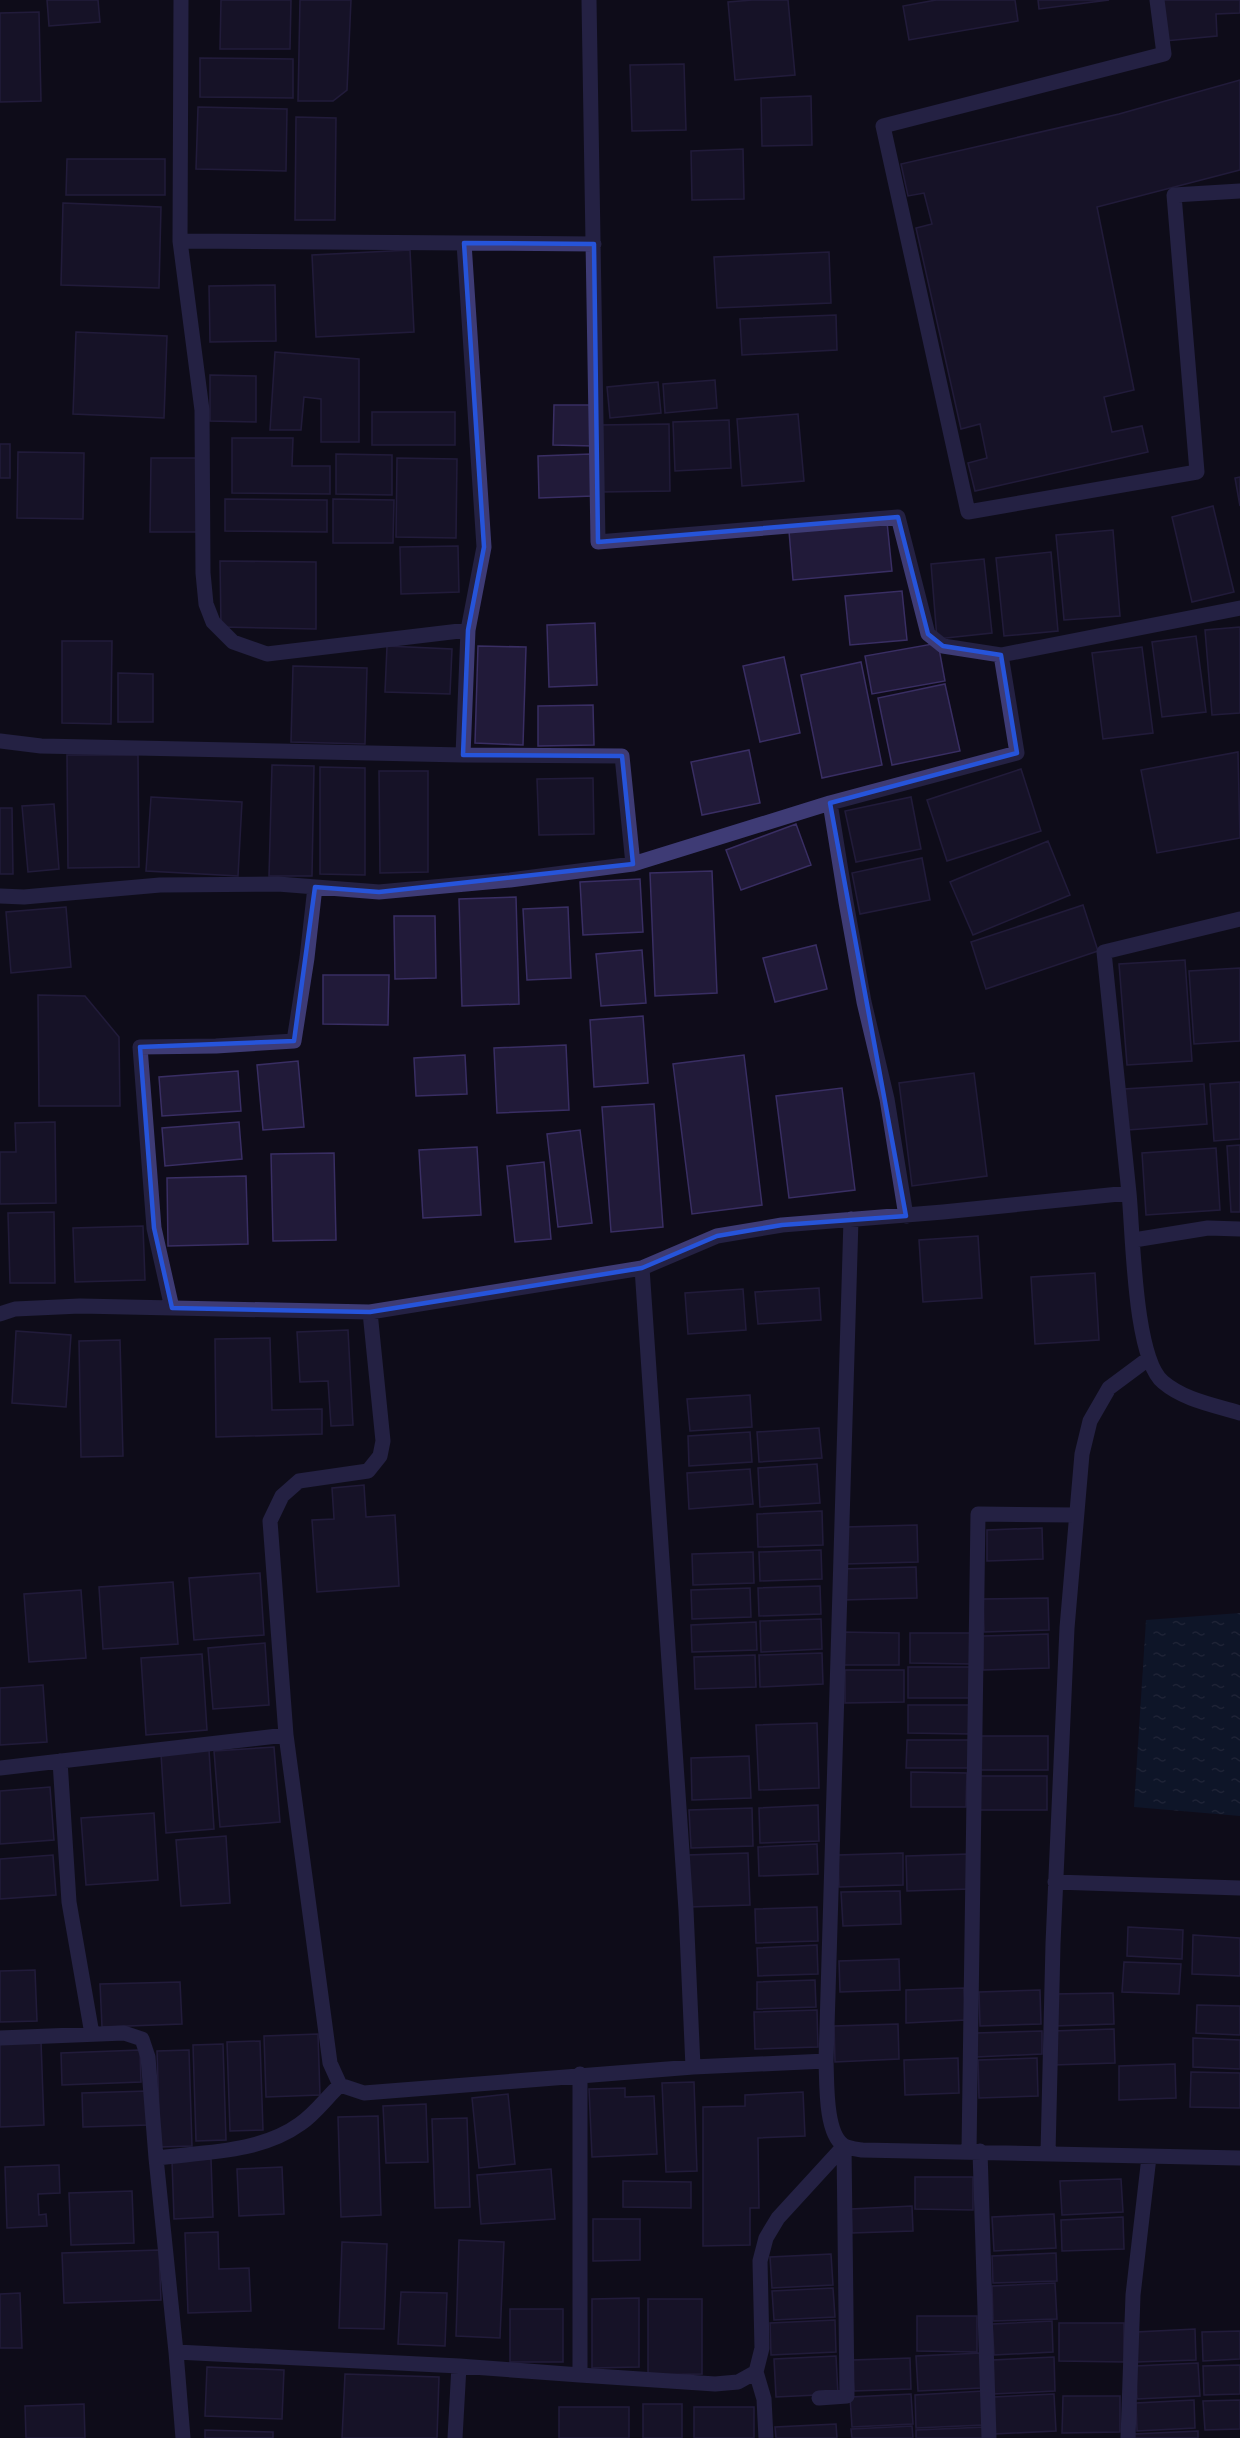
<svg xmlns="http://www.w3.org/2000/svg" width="1240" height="2438" viewBox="0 0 1240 2438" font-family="Inter,sans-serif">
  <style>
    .water { fill: url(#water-ripples) }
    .building { fill: #211a39; stroke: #392e63; stroke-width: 1.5 }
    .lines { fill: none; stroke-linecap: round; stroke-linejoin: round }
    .service { stroke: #3e3b75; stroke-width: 15 }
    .minor { stroke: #3e3b75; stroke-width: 15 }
    .marked { fill: none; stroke: #2654da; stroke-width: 4.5; stroke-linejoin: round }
  </style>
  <defs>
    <pattern id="water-ripples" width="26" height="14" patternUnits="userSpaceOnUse" patternTransform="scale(1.5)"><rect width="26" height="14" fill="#0f1f3b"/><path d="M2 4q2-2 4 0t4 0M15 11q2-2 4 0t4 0" fill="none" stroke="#313e58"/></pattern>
  </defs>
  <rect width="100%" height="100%" fill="#0f0c1a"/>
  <!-- water -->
  <path class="water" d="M1240,1613V1816L1134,1807L1146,1620Z"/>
  <!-- building -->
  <path class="building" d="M47,0H98L100,22L49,26Z
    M221,0H291L290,49H220Z
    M300,0H351L347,90L333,101H298Z
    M752,0H788L795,75L735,80L728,2Z
    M936,0H1015L1018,21L909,40L903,6Z
    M1038,0H1109L1039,9Z
    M1161,0H1240V13L1216,14L1217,36L1165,41Z
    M39,12L41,101L0,102V13Z
    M200,58L293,59V98L200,97Z
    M684,64L686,130L632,131L630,65Z
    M1240,80V170L1097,207L1134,390L1104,397L1112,432L1142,426L1148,452L975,491L968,463L987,458L980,424L961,429L916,228L932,224L924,193L908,196L901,164L1119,114Z
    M811,96L812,145L762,146L761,98Z
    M198,107L287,109L286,171L196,169Z
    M296,117L336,118L335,220H295Z
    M743,149L744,199L692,200L691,151Z
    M67,159H165V195H66Z
    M63,203L161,207L159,288L61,285Z
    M410,250L414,332L316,337L312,255Z
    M829,252L831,303L717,308L714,257Z
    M275,285L276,341L210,342L209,286Z
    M836,315L837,350L742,355L740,319Z
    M76,332L167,336L164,418L73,414Z
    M275,352L359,359V442H321V399L304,397L301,430H270Z
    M210,375L256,376V422L210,421Z
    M715,380L717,408L665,413L663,384Z
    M658,382L661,413L610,418L607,387Z
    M554,405H595L594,446L553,445Z
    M372,412H455V445H372Z
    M798,414L804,481L742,486L737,419Z
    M729,420L731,468L675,471L673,422Z
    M669,424L670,491L601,492L599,425Z
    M232,438H293L292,466H330V494L232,493Z
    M0,444H10V478H0Z
    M18,452L84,453L83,519L17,518Z
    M336,454L392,455V495L336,494Z
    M591,454L593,496L539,498L538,456Z
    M151,458H199V532H150Z
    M397,458L457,459L456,538L396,537Z
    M1240,477V506L1235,478Z
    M225,499L327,500V532L225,531Z
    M333,499L394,500L393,543H333Z
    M1213,506L1234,592L1192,602L1172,517Z
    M887,522L892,571L793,580L789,531Z
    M1113,530L1120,616L1064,620L1056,535Z
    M458,546L459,592L401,594L400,547Z
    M1051,552L1058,631L1004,636L996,558Z
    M984,559L992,633L937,639L931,564Z
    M220,561L316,562V629L221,627Z
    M902,591L907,640L850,645L845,596Z
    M595,623L597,685L549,687L547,625Z
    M1240,627V713L1212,715L1205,630Z
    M1196,636L1206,712L1162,717L1152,642Z
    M62,641H112L111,724L62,723Z
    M938,643L945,681L872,694L865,656Z
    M387,646L452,649L450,694L385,692Z
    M478,646L526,647L523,745L475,743Z
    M1142,647L1153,733L1103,739L1092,653Z
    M784,657L800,733L760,742L743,666Z
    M861,662L882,765L822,778L801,675Z
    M293,666L367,668L365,744L291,742Z
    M118,673L153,674V722H118Z
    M945,684L960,751L892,765L878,698Z
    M593,705L594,745L538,746V706Z
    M749,750L760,803L702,815L691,762Z
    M1238,752L1240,838L1157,853L1141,770Z
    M67,755H138L139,867L68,868Z
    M272,765L314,766L312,876H269Z
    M320,767L365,768V875L320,874Z
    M1021,769L1041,831L947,861L927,800Z
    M379,771H428V872L380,873Z
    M593,778L594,834L539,835L537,779Z
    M151,797L242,802L238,876L146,871Z
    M911,797L921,849L856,862L845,811Z
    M54,804L59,869L28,872L22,806Z
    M0,808H12L13,874H0Z
    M796,824L811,865L741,890L726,850Z
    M1048,841L1070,895L973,935L950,882Z
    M922,858L930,900L860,914L852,873Z
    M712,871L717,993L655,996L650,873Z
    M640,879L643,932L583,935L580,882Z
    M516,897L519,1004L462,1006L459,899Z
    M1083,905L1098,951L986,989L971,942Z
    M66,907L71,967L11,973L6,912Z
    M568,907L571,978L527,980L523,909Z
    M394,916H435L436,978L395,979Z
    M816,945L827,989L775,1002L763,958Z
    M642,950L646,1003L601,1006L596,954Z
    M1185,960L1192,1061L1127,1065L1119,964Z
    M1240,968V1041L1194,1044L1189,971Z
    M323,975H389L388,1025L323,1024Z
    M38,995L85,996L119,1037L120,1106H39Z
    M643,1016L648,1083L594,1087L590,1020Z
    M566,1045L569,1110L497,1113L494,1048Z
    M465,1055L467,1094L416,1096L414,1058Z
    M744,1055L762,1205L692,1214L673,1064Z
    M298,1061L304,1127L263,1130L257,1065Z
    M238,1071L241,1111L162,1116L159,1077Z
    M974,1073L987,1176L912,1186L899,1083Z
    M1240,1082V1139L1214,1141L1210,1084Z
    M1204,1084L1207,1124L1128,1130L1124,1089Z
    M842,1088L855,1190L789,1198L776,1096Z
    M654,1104L663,1227L611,1232L602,1107Z
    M55,1122L56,1203L0,1204V1152H16L15,1123Z
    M239,1122L242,1159L165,1166L162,1128Z
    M580,1130L592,1223L558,1227L547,1134Z
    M1240,1145V1212H1231L1227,1146Z
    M477,1147L481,1215L423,1218L419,1150Z
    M1216,1148L1220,1210L1146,1215L1142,1153Z
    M334,1153L336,1240L273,1241L271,1154Z
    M544,1162L551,1239L515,1242L507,1166Z
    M246,1176L248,1244L168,1246L167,1178Z
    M54,1212L55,1283H10L8,1213Z
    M143,1226L145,1280L75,1282L73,1228Z
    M978,1236L982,1298L923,1302L919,1240Z
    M1095,1273L1099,1340L1035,1344L1031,1277Z
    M819,1288L821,1320L758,1324L755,1292Z
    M743,1289L746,1330L688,1334L685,1293Z
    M348,1330L353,1425L331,1426L328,1381L300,1382L297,1332Z
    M16,1331L71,1335L66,1407L12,1403Z
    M270,1338L272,1410L322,1409V1434L216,1437L215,1339Z
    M120,1340L123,1456L81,1457L79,1341Z
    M750,1395L752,1427L690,1431L687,1399Z
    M819,1428L822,1458L759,1462L757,1432Z
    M750,1432L752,1462L689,1466L688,1436Z
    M817,1464L820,1503L760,1507L758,1468Z
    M750,1469L753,1504L689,1509L687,1473Z
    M364,1485L366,1517L395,1515L399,1586L317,1592L312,1520L334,1519L332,1488Z
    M822,1511L823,1545L758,1547L757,1514Z
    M917,1525L918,1562L845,1564V1527Z
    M1042,1528L1043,1559L987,1561V1530Z
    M821,1550L822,1579L760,1581L759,1552Z
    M753,1552L754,1583L693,1585L692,1554Z
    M916,1567L917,1598L842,1600L841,1569Z
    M260,1573L264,1635L194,1640L189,1578Z
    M173,1582L178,1644L103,1649L99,1587Z
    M820,1586L821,1614L759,1616L758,1588Z
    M750,1588L751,1617L692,1619L691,1590Z
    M81,1590L86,1658L29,1662L24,1594Z
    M1048,1598L1049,1630L984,1632L983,1599Z
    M821,1619L822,1649L761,1652L760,1621Z
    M756,1622L757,1650L692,1652L691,1625Z
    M839,1632L899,1633V1665H839Z
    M910,1633H971V1664L910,1663Z
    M1048,1634L1049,1668L983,1670V1636Z
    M265,1643L269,1705L213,1709L208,1648Z
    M822,1653L823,1684L760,1687L759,1655Z
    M202,1654L207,1730L146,1735L141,1658Z
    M755,1655L756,1687L695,1689L694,1657Z
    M908,1667H970V1698H908Z
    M845,1670H904V1702L845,1703Z
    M43,1685L47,1742L0,1745V1688Z
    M908,1705H972L971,1734L908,1733Z
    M817,1723L819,1788L759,1790L756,1725Z
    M980,1736H1048V1770H980Z
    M907,1740H972V1768H906Z
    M274,1747L280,1822L220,1827L214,1751Z
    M209,1750L214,1829L166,1833L161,1754Z
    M749,1756L751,1798L692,1800L691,1758Z
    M911,1772L967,1773L966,1807H911Z
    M979,1776H1047V1810H978Z
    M50,1787L54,1840L0,1844V1791Z
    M818,1805L819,1841L760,1843L759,1808Z
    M752,1808L753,1846L691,1848L689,1810Z
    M154,1813L158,1880L86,1885L81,1818Z
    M226,1836L230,1903L181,1906L176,1840Z
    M817,1844L818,1874L759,1876L758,1847Z
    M748,1853L750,1905L689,1907L687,1855Z
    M903,1853V1885L839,1887L838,1855Z
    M969,1854L970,1889L907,1891L906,1856Z
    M53,1855L56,1895L0,1899V1859Z
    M900,1891L901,1924L843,1926L841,1892Z
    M817,1907L818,1941L756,1943L755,1909Z
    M1128,1927L1183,1930L1182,1959L1127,1956Z
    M1193,1935L1240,1938V1976L1192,1974Z
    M817,1945L818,1974L758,1976L757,1948Z
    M899,1959L900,1990L840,1992L839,1961Z
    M1124,1962L1181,1964L1179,1994L1122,1992Z
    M35,1970L37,2021L0,2022V1971Z
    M815,1980L816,2007L757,2009V1982Z
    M180,1982L182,2024L102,2027L100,1984Z
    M964,1988L966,2020L906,2023V1990Z
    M1040,1990L1041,2024L980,2026L979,1992Z
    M1113,1993L1114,2024L1054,2026L1053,1994Z
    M1197,2005L1240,2006V2035L1196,2033Z
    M817,2010L818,2047L755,2049L754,2012Z
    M898,2024L899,2059L835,2062L834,2026Z
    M1114,2029L1115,2063L1053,2065L1052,2031Z
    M1042,2031V2054L976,2057V2033Z
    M318,2034L320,2095L266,2097L264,2036Z
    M1193,2038L1240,2040V2069L1193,2067Z
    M41,2041L44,2125L0,2127V2043Z
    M260,2041L263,2130L230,2131L227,2042Z
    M223,2044L226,2140L196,2141L193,2045Z
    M140,2050L141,2082L62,2085L61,2053Z
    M189,2050L192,2146L160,2147L157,2051Z
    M958,2058L959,2093L905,2095L904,2060Z
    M1037,2058L1038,2096L979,2098L978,2060Z
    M1175,2064L1176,2098L1119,2100V2066Z
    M1191,2072L1240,2073V2108L1190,2107Z
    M694,2082L697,2171L666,2172L662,2083Z
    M625,2088V2097L654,2096L657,2154L592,2157L589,2089Z
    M147,2091L148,2125L83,2127L82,2093Z
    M803,2092L805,2136L758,2138L759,2208H750V2245L703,2246V2107L745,2106V2095Z
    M508,2094L515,2164L479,2168L472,2098Z
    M426,2104L428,2162L386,2163L383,2106Z
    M378,2116L381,2215L341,2217L338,2117Z
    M467,2118L470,2207L435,2208L432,2119Z
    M211,2159L213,2217L174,2219L172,2161Z
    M59,2165L60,2193L38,2194L39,2215L46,2214L47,2226L7,2228L5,2167Z
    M282,2167L284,2214L239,2216L237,2169Z
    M551,2169L555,2219L481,2224L477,2175Z
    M915,2177H973V2210L915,2209Z
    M1121,2179L1123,2212L1062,2215L1060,2181Z
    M623,2181L691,2182V2208L623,2207Z
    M132,2191L134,2243L71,2245L69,2193Z
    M912,2206L913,2231L852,2233L851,2209Z
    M1054,2214L1056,2248L994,2251L992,2217Z
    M1123,2217L1124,2249L1062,2251L1061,2220Z
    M593,2219H640V2260L593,2261Z
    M218,2232L219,2269L249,2268L251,2311L188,2313L185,2233Z
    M459,2240L504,2242L500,2338L456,2336Z
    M342,2242L387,2244L384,2329L339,2328Z
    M159,2250L161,2300L64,2303L62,2253Z
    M1056,2253L1057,2281L993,2283L992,2256Z
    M831,2254L833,2285L772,2288L770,2257Z
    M1055,2283L1057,2319L993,2321L992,2286Z
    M833,2288L835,2317L774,2320L772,2291Z
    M401,2292L447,2293L445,2346L398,2344Z
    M20,2293L22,2348H0V2294Z
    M639,2298V2367L592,2368V2299Z
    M648,2299H702V2374L648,2375Z
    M510,2309H563V2362H510Z
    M917,2316H977V2352L917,2351Z
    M835,2320L836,2352L771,2355L770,2323Z
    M1052,2321L1053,2352L994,2355L992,2324Z
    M1059,2323H1124V2362L1059,2361Z
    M1195,2329L1196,2360L1137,2362L1136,2332Z
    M1240,2331V2359L1203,2361L1202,2332Z
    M981,2353L982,2388L918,2391L916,2356Z
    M836,2356L838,2394L776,2397L774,2359Z
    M1054,2357L1055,2391L993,2394L992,2360Z
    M910,2358L911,2389L854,2391L852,2360Z
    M1198,2363L1200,2396L1137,2399L1135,2366Z
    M1240,2365V2394L1204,2395L1203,2366Z
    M207,2367L284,2370L282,2419L205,2416Z
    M345,2374L439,2377L437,2438H342Z
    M983,2391L984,2425L916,2428L915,2395Z
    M911,2394L913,2424L852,2427L850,2397Z
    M1054,2394L1056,2431L995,2434L993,2397Z
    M1063,2396H1120V2432L1062,2433Z
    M1194,2400L1195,2428L1137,2431L1136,2403Z
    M1240,2400V2429L1205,2430L1203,2401Z
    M84,2404L85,2438H26L25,2406Z
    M643,2404H682V2438H643Z
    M559,2407H629V2438H559Z
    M694,2407H754V2438H694Z
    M836,2424L837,2438H776L775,2427Z
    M912,2426L913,2438H852L851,2429Z
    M985,2427V2438H916V2430Z
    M205,2430L273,2432V2438H205Z
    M1198,2431V2438H1135L1134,2434Z"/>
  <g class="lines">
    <!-- service -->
    <path class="service" d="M1157,0L1164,54L883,126L968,512L1197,472L1174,195L1240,191"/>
    <!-- minor -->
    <path class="minor" d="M181,0L180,241L464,243L484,547L468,630L463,755L622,756L633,864
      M589,0L598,542L898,517L928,634L943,646L1001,655
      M180,241L202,410L203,573L206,604L213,622L233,642L267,654L468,630
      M464,243L594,244
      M0,741L41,746L463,755
      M830,803L846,902L864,1002L887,1099L906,1216
      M0,896L24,897L160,885L278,884L379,892L510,880L633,864L830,803L1017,753L1001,655L1240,608
      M1129,1193L1104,952L1240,919
      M851,1219L826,2061C827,2082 825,2132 843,2145C847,2148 856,2149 862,2150L1240,2158
      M1134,1240L1208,1228L1240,1229
      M642,1268L686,1910L693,2067
      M172,1308L154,1228L140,1047L216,1046L294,1041L307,958L315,887
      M0,1314L15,1309L80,1306L370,1312L642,1268L717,1236L782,1225L943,1212L1129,1193C1133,1233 1134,1358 1163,1382C1184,1400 1214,1405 1240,1413
      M286,1735L270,1521L282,1496L299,1481L368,1471L380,1456L383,1441L370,1312
      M60,1761L69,1902L92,2034
      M0,1768L286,1735L330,2063L340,2085L364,2093L693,2067L826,2061
      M1055,1882L1240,1888
      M0,2038L124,2033L142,2039L148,2057L156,2158L176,2352L459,2366L580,2375V2074
      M980,2151L989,2438
      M969,2152L978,1514L1076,1515
      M1048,2153L1053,1944L1067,1628L1082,1454L1090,1421L1109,1388L1148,1359
      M156,2158C203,2152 260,2153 300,2124C315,2114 327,2097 340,2085
      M176,2352L183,2438
      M756,2372L764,2399L766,2438
      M580,2375L715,2384L738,2382L756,2372L762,2348L760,2261L766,2238L778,2218L844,2146
      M819,2398L847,2396L844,2146
      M455,2438L459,2366
      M1128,2438L1133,2295L1149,2157"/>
  </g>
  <!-- marked area -->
  <path d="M0 0H1240V2438H0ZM464,243L594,244L598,542L898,517L928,634L943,646L1001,655L1017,753L830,803L906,1216L782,1225L717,1236L642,1268L370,1312L172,1308L154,1228L140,1047L294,1041L315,887L379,892L633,864L622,756L463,755L468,630L484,547Z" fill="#0f0c1a" fill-opacity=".55" fill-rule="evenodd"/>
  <path class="marked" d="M464,243L594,244L598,542L898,517L928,634L943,646L1001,655L1017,753L830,803L906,1216L782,1225L717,1236L642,1268L370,1312L172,1308L154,1228L140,1047L294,1041L315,887L379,892L633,864L622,756L463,755L468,630L484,547Z"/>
</svg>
